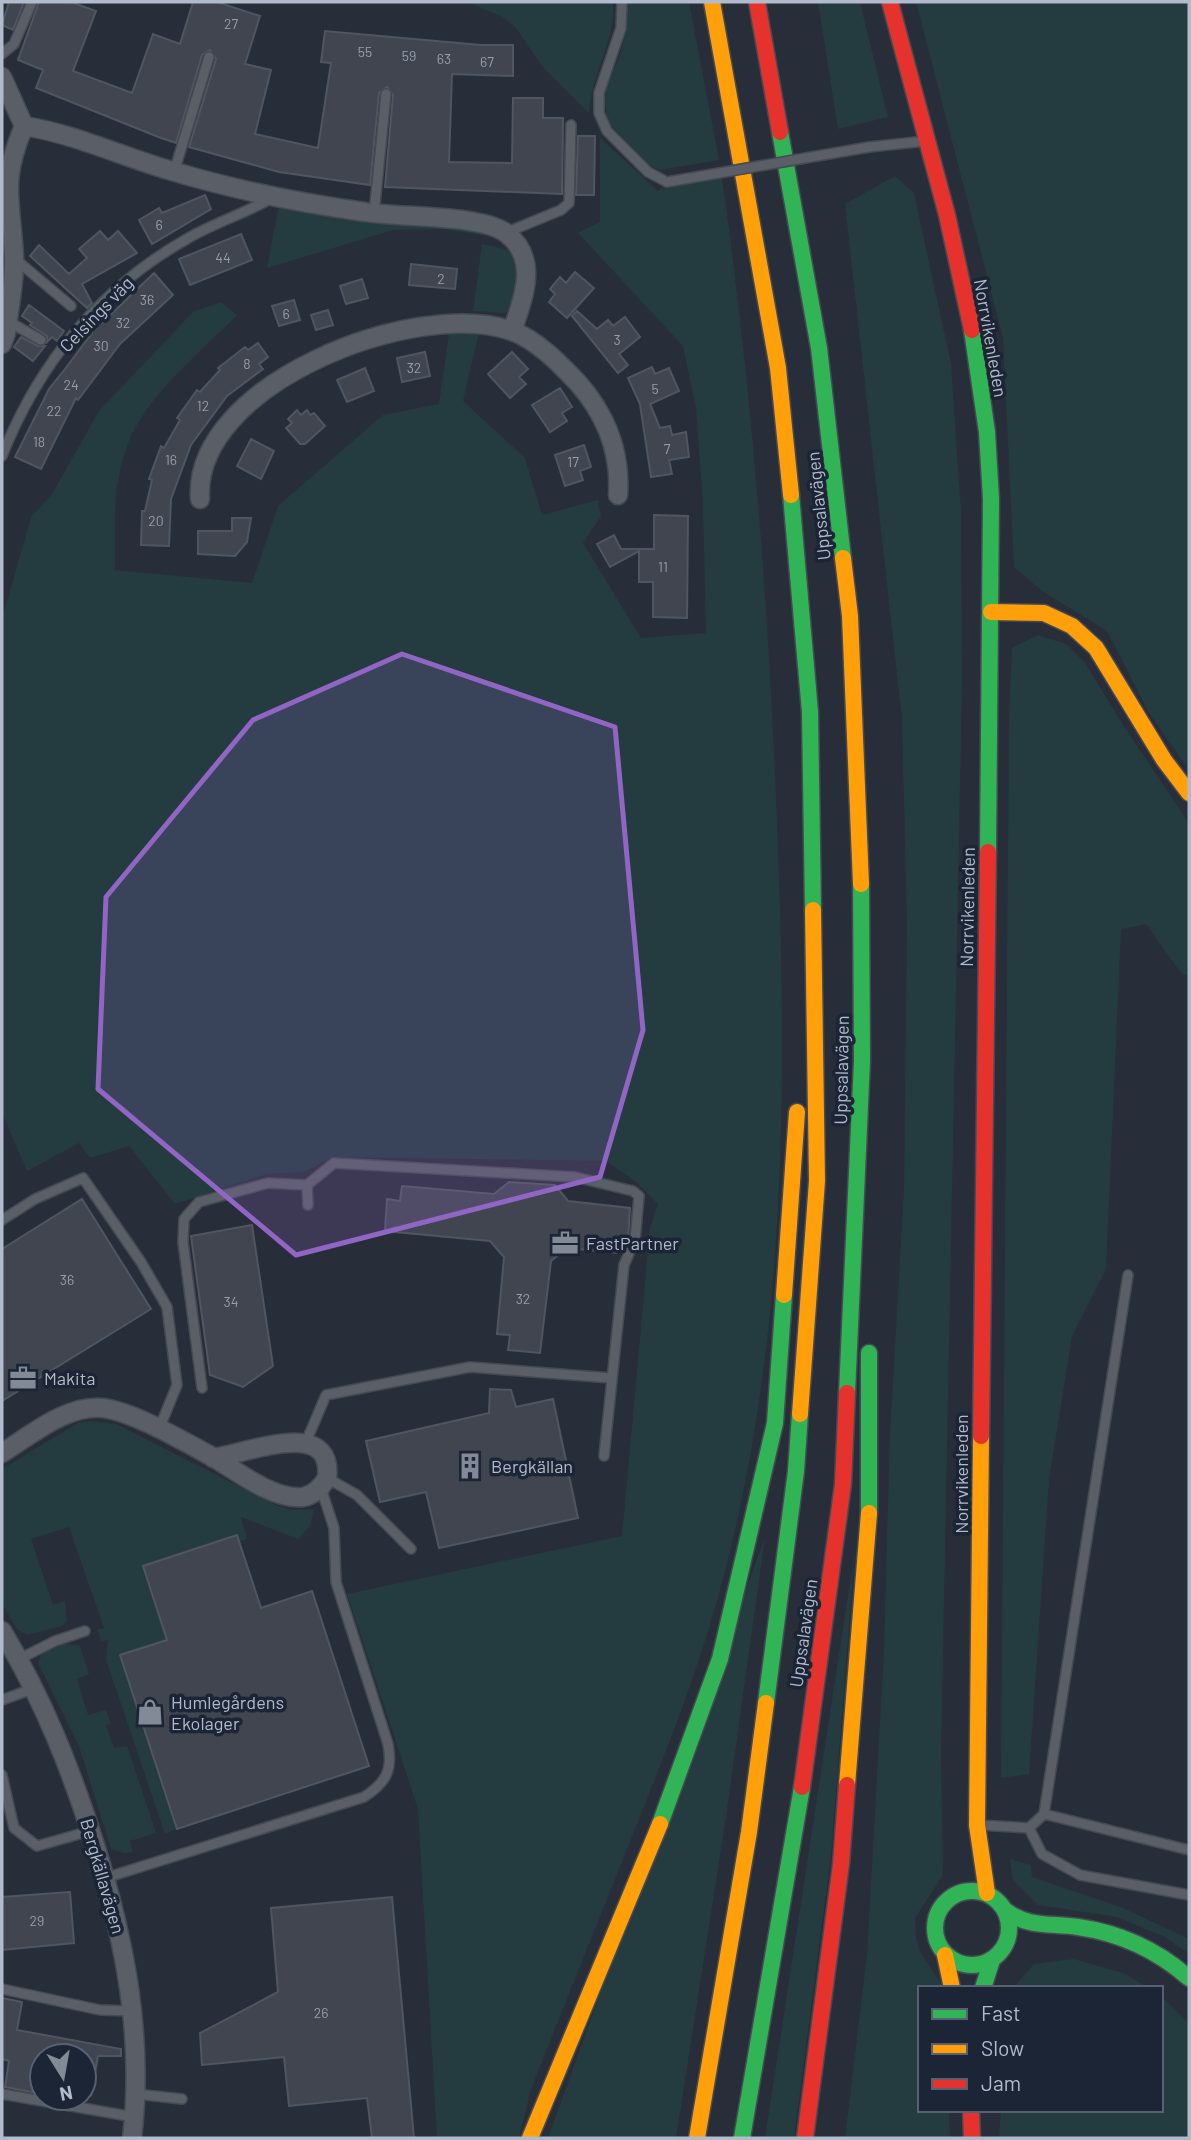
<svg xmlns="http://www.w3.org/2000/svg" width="1191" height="2140" viewBox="0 0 1191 2140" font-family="Barlow,sans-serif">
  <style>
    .green { fill: #243b40 }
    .building { fill: #40454f; stroke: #505661; stroke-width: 2 }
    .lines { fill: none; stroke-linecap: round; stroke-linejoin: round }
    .lane-casing { stroke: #454a52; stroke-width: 12 }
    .street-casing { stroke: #454a52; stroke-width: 21 }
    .fast-casing { stroke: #454a52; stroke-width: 19 }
    .slow-casing { stroke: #454a52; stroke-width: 19 }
    .jam-casing { stroke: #454a52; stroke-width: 19 }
    .lane { stroke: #595e67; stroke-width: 9 }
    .street { stroke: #595e67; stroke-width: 18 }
    .fast { stroke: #30b455; stroke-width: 16 }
    .slow { stroke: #ff9f0a; stroke-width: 16 }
    .jam { stroke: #e5322d; stroke-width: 16 }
    .lane-bridge-casing { stroke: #454a52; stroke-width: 12; stroke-linecap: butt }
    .lane-bridge { stroke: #595e67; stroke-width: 9 }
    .marked { fill: #9165c4; fill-opacity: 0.2; stroke: #9165c4; stroke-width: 5; stroke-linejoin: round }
    .labels { text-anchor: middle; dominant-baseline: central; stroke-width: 7; stroke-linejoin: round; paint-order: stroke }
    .number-label { font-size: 14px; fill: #969eac }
    .street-label { font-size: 18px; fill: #b2bbcb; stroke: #1b2535 }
    .poi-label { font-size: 18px; fill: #b2bbcb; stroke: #1b2535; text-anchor: start }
  </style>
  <rect width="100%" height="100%" fill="#282e39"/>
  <!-- green -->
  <path class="green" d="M467,2H613C616,42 591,74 589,113L542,66L516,28L503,17Z
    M626,2H689L719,160L659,170L648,165L608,122L603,94L619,58L627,27Z
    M818,2H860L888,117L838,129Z
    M916,2H1189V770L1149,713L1107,631L1042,591L1014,567L1003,338Z
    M600,138L658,191L667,185L722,178C752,392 769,608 777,824C787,1074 788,1331 724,1575C701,1665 667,1749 633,1834C599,1919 565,2004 531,2089L519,2138H437L418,1809L347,1594L622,1536L650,1228L658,1204L635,1181L606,1161L332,1157L305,1172L267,1174L175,1204L129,1146L90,1158L79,1143L27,1171L2,1113V619L31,517L52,494L99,411L193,312L221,302L237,315C198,355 142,398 125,452C112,490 115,531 115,570L252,583L278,506L383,415L439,404L450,327L480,328L463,401L525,458L542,515L598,500L601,516L583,543L641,638L706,633L703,504L696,408L683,346L578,233L600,222Z
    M895,176L914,193L951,364L961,511L962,683L941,1754L943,1875L915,1918L916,1937L921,1953L944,1988H920V2110H949L950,2138H845L867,1955L884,1651L890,1434L904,1190L907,923L902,719L845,204Z
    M279,205L445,223L505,239L444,229L393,230L267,268Z
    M482,244L513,251C521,273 521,294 506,313L473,311Z
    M1038,635L1066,644L1085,663L1123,725L1189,823V977L1181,973L1146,924L1121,929L1106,1269L1072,1336L1049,1480L1029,1774L1001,1778L1009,717L1012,648Z
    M92,1421L116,1424L276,1505L293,1510L314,1509L310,1526L298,1539L241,1517L247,1539L239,1542L237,1535L167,1640L121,1656L177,1829L165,1834L106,1660L108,1640L101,1642L98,1630L104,1628L69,1527L31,1539L53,1605L65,1601L67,1621L62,1626L27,1635L17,1629L2,1604V1469L78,1423Z
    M765,1537L726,1817L676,2138H548Z
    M855,1550L831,1855L794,2138H765Z
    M58,1642L80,1646L89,1674L77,1679L88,1715L106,1710L111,1724L106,1725L114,1748L127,1746L156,1833L130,1841L133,1852L124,1853L111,1849L79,1746L38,1663L44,1649Z
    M1010,1859L1031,1865L1032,1877L1123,1908L1189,1939V1954L1165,1937L1117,1917L1038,1905L1013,1880Z
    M1074,1959L1126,1974L1148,1988H1013L1034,1964Z
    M1161,1996L1189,2024V2138H999L1001,2110H1161Z"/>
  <!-- building -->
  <path class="building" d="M9,2H24L13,30L2,25Z
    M39,2H71L96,11L73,71L132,93L153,34L180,44L193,2H217L260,16L245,64L271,70L255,134L318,148L331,63L321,62L325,31L481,45H513V76L452,74L449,162L512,163L513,98H543V118H563L562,194L385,187L393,95L387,87L379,93L370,185L279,172L189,147L216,59L210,50L202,55L176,143L161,138L36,88L43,70L18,60Z
    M578,136H595L594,195H576Z
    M205,195L211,209L152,244L139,220L159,208L162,213Z
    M100,231L108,240L118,231L137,253L82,284L92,303L87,308L30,256L39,245L69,274L87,258L79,249Z
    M241,234L252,260L190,285L179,259Z
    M411,264L457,269L455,289L409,285Z
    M575,272L594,288L567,318L549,302L555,294L550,289L560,277L566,283Z
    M154,273L173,295L120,344L78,400L76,398L41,469L15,457L49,389L65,369L101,321L102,323Z
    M362,279L368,298L346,304L340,286Z
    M294,300L300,320L279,326L272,306Z
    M29,305L64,331L57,341L52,337L47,342V336L30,325L32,323L22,316Z
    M328,310L333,325L316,330L311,315Z
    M577,311L597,329L608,320L613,326L625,317L640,337L619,354L628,365L618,373L572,316Z
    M21,337L38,346H45L33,361L14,347Z
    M258,343L268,357L259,364L263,369L227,396L191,445L171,499L169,546L141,545L142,511H145L152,480L149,479L161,446L164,448L180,420L177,418L197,390L200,392L220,370L218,368L245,347L248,350Z
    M425,352L430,376L402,382L397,358Z
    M512,352L528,369L519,377L526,384L510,398L488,374Z
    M652,367L655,374L669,368L679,391L650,404L660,428L670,426L672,435L686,432L689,457L669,460L672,474L651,477L640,404L628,378Z
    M365,368L374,391L347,402L337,380Z
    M560,388L572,407L562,413L567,421L550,432L532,405Z
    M297,410L301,415L307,410L310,415L314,413L325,426L305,444H300L286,428L292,423L288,419Z
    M251,439L274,451L261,479L237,466Z
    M584,445L591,467L580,471L583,480L565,486L555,455Z
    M654,515L688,516L687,618L653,617V582H639V551L610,567L597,544L614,535L621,549H654Z
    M232,518H251L247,542L235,556L198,554V531H232Z
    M509,1182L555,1185L568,1201L630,1208L628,1238L618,1239L617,1253L567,1248L551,1261L540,1353L508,1350L510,1335L497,1334L504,1257L490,1241L385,1231L387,1199L400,1201L402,1186L494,1194Z
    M82,1199L151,1309L2,1401V1249Z
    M252,1225L273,1366L243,1387L210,1375L191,1236Z
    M490,1389L511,1390L516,1407L553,1399L578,1518L439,1548L426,1492L380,1502L366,1441L489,1413Z
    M237,1535L261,1608L312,1591L369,1766L177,1829L120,1655L167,1640L143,1566Z
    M70,1892L74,1943L2,1950V1897Z
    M392,1897L414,2138H372L367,2098L289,2106L284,2057L202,2065L200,2033L278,1992L271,1908Z
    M2,1998L22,2002L17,2030L121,2049V2056H98L91,2095L84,2094V2056H42V2094L5,2087L9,2061L2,2059Z"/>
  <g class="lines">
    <!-- lane casing -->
    <g class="lane-casing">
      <path id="lane" d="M622,2L621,28L599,93V113L607,131L648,172L667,182
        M2,54L14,44L32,2
        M869,147L926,141
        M174,172L209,57
        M374,214L386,94
        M505,233L561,210L569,203L571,125
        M14,258L71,306
        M6,320L41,340
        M2,456C38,365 99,289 185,240C213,223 244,214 272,198
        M307,1185L334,1163L575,1177L633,1191L639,1196L635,1240L624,1265L604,1456
        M2,1220L35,1199L83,1178L141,1262L167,1307L177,1385L159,1429
        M202,1388L183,1242L184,1219L199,1202L268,1183L307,1185L308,1205
        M306,1442L326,1395L470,1367L611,1378
        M327,1478L357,1495L411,1549
        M19,1659L55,1641L85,1631
        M2,1700L35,1688
        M2,1775L14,1828L37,1846L90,1831
        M1044,1814L1128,1275
        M979,1825L1029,1828
        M1029,1828L1042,1854L1080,1875L1189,1895
        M1029,1828L1044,1814L1189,1850
        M105,1878L364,1797C386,1783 393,1770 388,1744L336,1582L334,1528L321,1488
        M2,1989L100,2010L133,2011
        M2,2094L134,2117
        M136,2094L182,2099"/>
    </g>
    <!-- street casing -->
    <g class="street-casing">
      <path id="street" d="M2,77L24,126C0,182 11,199 14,257C15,281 9,308 6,333L2,344
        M24,126C75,134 123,157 172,171C235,190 300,203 365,212C400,218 480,214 506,233C540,259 523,299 512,331
        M200,499C192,384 417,297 512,331C537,340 560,364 578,383C607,416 621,452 618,495
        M2,1453C31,1435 67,1404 103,1408C134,1412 183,1441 211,1456C234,1469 274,1501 303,1497C314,1495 321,1488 327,1478C334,1416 246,1454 213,1458
        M2,1631C44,1701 70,1767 95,1845C125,1941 144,2037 132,2138"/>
    </g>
    <!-- fast casing -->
    <g class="fast-casing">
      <path id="fast" d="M780,132L819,348L843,558
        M972,330L987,432L991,499L988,852
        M791,495L810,712L813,910
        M869,1353V1513
        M847,1393L862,1061L861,884
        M766,1703L796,1471L800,1414
        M660,1824L720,1659L775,1423L784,1295
        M935 1928a37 37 0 1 1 74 0a37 37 0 1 1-74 0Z
        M1006,1911C1029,1928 1051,1923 1078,1927C1120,1933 1157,1950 1189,1978
        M983,1988L992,1960
        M742,2138L802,1787"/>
    </g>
    <!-- slow casing -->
    <g class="slow-casing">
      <path id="slow" d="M712,2L778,368L791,495
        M843,558L850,616L861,884
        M991,612L1044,613L1072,626L1096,648L1164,760L1189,793
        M784,1295L797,1112
        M800,1414L817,1181L813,910
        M981,1436L977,1825L987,1893
        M847,1785L869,1513
        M945,1955L952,1988
        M530,2138L660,1824
        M697,2138L749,1832L766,1703"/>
    </g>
    <!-- jam casing -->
    <g class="jam-casing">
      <path id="jam" d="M757,2L780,132
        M890,2L947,215L972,330
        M981,1436L988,852
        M802,1787L843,1484L847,1393
        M971,2110L972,2138
        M805,2138L841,1864L847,1785"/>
    </g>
    <!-- lane -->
    <use href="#lane" class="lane"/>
    <!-- street -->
    <use href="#street" class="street"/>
    <!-- fast -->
    <use href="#fast" class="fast"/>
    <!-- slow -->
    <use href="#slow" class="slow"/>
    <!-- jam -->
    <use href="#jam" class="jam"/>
    <!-- lane-bridge casing -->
    <g class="lane-bridge-casing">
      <path id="lane-bridge" d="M667,182L869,147"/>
    </g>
    <!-- lane-bridge -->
    <use href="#lane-bridge" class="lane-bridge"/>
  </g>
  <!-- marked area -->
  <path class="marked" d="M402,654L615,727L643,1030L600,1177L296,1255L98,1089L106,897L253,720Z"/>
  <!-- icons -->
  <defs>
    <g id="office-bare" transform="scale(2.1)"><path d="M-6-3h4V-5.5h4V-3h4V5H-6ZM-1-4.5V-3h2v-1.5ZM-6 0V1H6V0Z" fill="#828a98" stroke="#1b2535" stroke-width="2.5" paint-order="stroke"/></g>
    <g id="building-bare" transform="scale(2.1)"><path d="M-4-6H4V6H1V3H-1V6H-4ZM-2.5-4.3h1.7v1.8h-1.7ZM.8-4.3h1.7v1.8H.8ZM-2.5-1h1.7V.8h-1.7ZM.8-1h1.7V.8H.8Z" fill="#828a98" stroke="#1b2535" stroke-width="2.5" paint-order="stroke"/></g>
    <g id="shop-bare" transform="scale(2.1)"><path d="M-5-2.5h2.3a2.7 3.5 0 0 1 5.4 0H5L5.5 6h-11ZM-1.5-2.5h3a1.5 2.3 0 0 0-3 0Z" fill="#828a98" stroke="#1b2535" stroke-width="2.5" paint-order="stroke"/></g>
  </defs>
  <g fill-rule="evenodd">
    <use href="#office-bare" x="565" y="1243"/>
    <use href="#office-bare" x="23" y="1378"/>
    <use href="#building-bare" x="470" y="1466"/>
    <use href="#shop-bare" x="150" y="1712"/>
  </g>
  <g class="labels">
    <!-- number labels -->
    <g class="number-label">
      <text x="231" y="23">27</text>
      <text x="365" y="51">55</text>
      <text x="409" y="55">59</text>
      <text x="444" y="58">63</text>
      <text x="487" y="61">67</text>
      <text x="159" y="224">6</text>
      <text x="223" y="257">44</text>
      <text x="441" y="278">2</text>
      <text x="147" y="299">36</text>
      <text x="286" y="313">6</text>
      <text x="123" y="322">32</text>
      <text x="617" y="339">3</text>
      <text x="101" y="345">30</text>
      <text x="247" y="363">8</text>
      <text x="414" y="367">32</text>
      <text x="71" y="384">24</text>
      <text x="655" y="388">5</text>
      <text x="203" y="405">12</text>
      <text x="54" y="410">22</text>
      <text x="39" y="441">18</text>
      <text x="667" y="448">7</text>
      <text x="171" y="459">16</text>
      <text x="573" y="461">17</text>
      <text x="156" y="520">20</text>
      <text x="663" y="566">11</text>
      <text x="67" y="1279">36</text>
      <text x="523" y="1298">32</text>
      <text x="231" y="1301">34</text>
      <text x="37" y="1920">29</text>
      <text x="321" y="2012">26</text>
    </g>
    <!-- street labels -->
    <g class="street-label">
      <text transform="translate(96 314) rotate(-46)">Celsings väg</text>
      <text transform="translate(991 338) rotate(80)">Norrvikenleden</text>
      <text transform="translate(818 506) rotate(-96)">Uppsalavägen</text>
      <text transform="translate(967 907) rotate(-89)">Norrvikenleden</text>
      <text transform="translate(841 1070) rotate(-89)">Uppsalavägen</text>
      <text transform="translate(961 1474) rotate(-90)">Norrvikenleden</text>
      <text transform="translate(803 1633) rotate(-82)">Uppsalavägen</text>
      <text transform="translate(103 1876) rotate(74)">Bergkällavägen</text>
    </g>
    <!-- poi labels -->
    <g class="poi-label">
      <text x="586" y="1243">FastPartner</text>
      <text x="44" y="1378">Makita</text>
      <text x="491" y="1466">Bergkällan</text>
      <text x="171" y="1702">Humlegårdens<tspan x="171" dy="21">Ekolager</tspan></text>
    </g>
  </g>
  <!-- border -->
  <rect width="1191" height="2140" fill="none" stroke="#b2bbcb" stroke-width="7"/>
  <!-- legend -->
  <rect x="918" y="1986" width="245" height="126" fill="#1b2535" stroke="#576171" stroke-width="2"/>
  <rect x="932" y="2009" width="35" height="10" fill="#30b455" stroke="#576171" stroke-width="2"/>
  <text x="981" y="2021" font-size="21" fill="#b2bbcb">Fast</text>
  <rect x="932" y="2044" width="35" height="10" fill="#ff9f0a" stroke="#576171" stroke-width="2"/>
  <text x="981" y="2056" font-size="21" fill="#b2bbcb">Slow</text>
  <rect x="932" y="2079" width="35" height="10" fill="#e5322d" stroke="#576171" stroke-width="2"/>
  <text x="981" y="2091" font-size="21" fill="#b2bbcb">Jam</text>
  <!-- north arrow -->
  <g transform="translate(63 2077) rotate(169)"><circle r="33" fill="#1b2535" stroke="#576171" stroke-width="2"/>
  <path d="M0-5L12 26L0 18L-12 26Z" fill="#828a98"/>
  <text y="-10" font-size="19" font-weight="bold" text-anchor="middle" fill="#b2bbcb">N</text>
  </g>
</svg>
